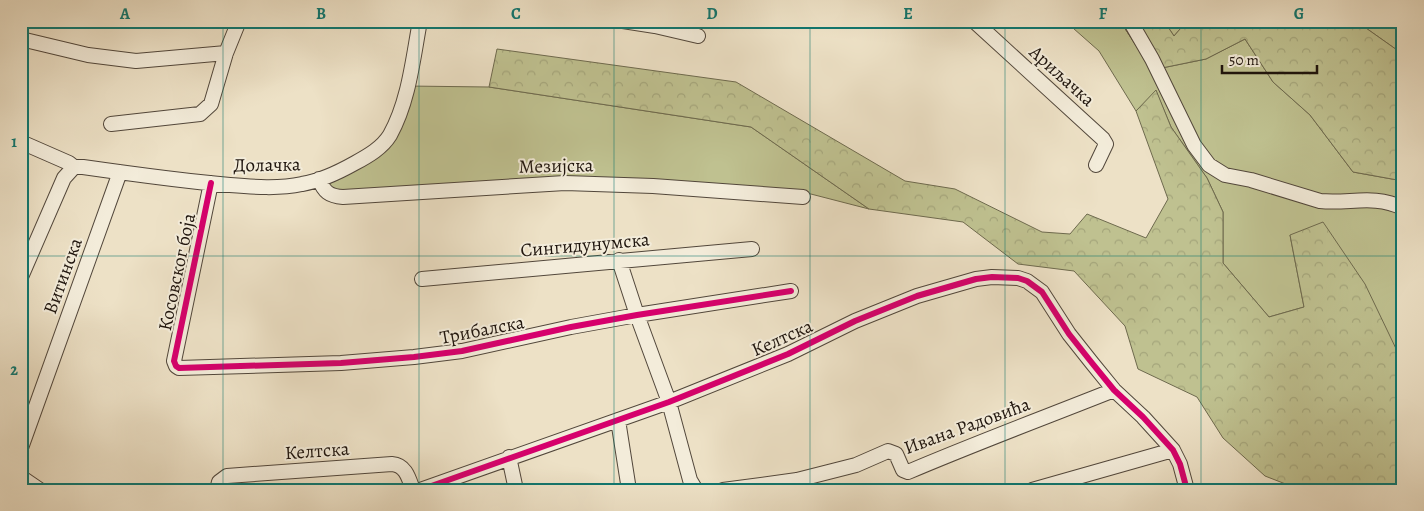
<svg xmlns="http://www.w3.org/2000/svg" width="1424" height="511" viewBox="0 0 1424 511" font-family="Alegreya,serif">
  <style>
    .green { fill: #bfc190; stroke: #6e6a4e }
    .forest { fill: url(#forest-crowns); stroke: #6e6a4e }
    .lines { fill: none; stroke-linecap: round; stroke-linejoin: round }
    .minor-casing { stroke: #52473b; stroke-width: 16 }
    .minor { stroke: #f3ecda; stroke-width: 14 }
    .cycleway-casing { stroke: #f3ecda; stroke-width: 9 }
    .cycleway { stroke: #d6006c; stroke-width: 6 }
    .grid { fill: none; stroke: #0f766e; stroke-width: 1; stroke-opacity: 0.55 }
    .labels { text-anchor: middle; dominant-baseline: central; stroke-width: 4; stroke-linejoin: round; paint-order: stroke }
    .street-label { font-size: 19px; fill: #1e140d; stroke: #f3ecda }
    .neatline { fill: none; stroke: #0f766e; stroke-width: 2 }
    .grid-label { font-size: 16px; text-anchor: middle; font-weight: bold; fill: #0f766e }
  </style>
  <defs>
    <pattern id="forest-crowns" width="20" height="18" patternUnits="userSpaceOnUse" patternTransform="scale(1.25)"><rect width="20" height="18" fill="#bfc190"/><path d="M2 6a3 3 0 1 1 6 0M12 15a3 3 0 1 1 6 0" fill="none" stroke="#a4a57b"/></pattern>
  </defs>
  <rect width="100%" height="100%" fill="#ede1c6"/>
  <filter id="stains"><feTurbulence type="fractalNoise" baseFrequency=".004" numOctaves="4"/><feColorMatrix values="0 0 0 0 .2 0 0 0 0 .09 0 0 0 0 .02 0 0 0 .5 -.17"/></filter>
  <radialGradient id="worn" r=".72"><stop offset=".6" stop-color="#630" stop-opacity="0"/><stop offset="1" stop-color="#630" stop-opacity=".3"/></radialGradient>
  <!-- green -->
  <path class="green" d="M1065,21H1120L1152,70L1206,59L1245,39L1273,82L1310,115L1353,172L1403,181V359L1290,235L1304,307L1269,317L1223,263V212L1207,178L1171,127L1156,91L1136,111L1099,51Z
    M1164,21H1187L1174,36Z
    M1356,21H1403V60L1397,50Z
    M407,86L489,87L751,127L869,209L807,193L597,184L332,195L319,179L378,148Z"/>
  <!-- forest -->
  <path class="forest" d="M1120,21H1164L1174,36L1187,21H1356L1397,50L1403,60V181L1353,172L1310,115L1273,82L1245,39L1206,59L1152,70Z
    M497,49L736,82L905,181L955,189L1042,232L1070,234L1087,214L1146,238L1168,199L1136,111L1156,90L1171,127L1207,178L1223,212V263L1269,317L1304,307L1290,235L1323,222L1365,284L1400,357L1403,359V490H1301L1265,476L1223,438L1197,397L1138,369L1125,326L1074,271L1018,264L963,222L869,209L751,127L489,87Z"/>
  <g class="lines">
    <!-- minor casing -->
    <g class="minor-casing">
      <path id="minor" d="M623,21L655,26L698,36
        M974,21L1103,139L1106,144L1096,165
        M1130,21L1152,59L1194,145L1209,165L1225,175L1251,180L1320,201C1350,204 1374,194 1403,208
        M21,39L88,55L136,61L226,53
        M111,124L200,114L211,104L226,53L239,21
        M21,142L69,163L74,167
        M319,179C324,192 329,196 343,197L565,183L653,186L803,197
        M211,183L174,361L176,366L179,368L341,363L414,357L462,351L571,327L637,315L791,291
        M619,260L637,315L669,402L690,480L696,490
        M21,277L64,178L74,167H83C132,174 181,181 230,185C254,187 279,189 302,184C320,181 339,172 355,163C368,156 382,148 390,135C409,101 413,58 420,21
        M422,279L752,249
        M618,420L629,490
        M21,448L120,172
        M509,457L516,490
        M21,477L40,490
        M217,490L219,482L227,476L392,464C406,465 409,479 413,490
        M420,490L669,402L788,354L855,321L917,296L976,279L992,277L1018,278L1027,281L1042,292L1069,334L1092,363L1114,390L1143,417L1173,450L1180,464L1187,490
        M723,490L797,480L856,465L888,451L896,454L903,470L908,472C976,443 1046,417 1114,390
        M1032,490L1173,450"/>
    </g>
    <!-- minor -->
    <use href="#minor" class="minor"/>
    <!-- cycleway casing -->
    <g class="cycleway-casing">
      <path id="cycleway" d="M211,183L174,361L176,366L179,368L341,363L414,357L462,351L571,327L637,315L791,291
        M420,490L669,402L788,354L855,321L917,296L976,279L992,277L1018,278L1027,281L1042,292L1069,334L1092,363L1114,390L1143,417L1173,450L1180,464L1187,490"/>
    </g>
    <!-- cycleway -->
    <use href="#cycleway" class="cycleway"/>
  </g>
  <!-- grid -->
  <path class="grid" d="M223,21V490M419,21V490M614,21V490M810,21V490M1005,21V490M1201,21V490M21,256H1403"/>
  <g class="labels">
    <!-- street labels -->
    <g class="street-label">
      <text transform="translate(1062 76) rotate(42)">Ариљачка</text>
      <text transform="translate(267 165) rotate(-1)">Долачка</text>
      <text transform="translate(556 166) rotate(-1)">Мезијска</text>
      <text transform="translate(585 245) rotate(-5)">Сингидунумска</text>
      <text transform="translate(177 272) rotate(-78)">Косовског боја</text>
      <text transform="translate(63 276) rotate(-70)">Витинска</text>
      <text transform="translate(482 330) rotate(-11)">Трибалска</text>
      <text transform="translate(782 338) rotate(-24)">Келтска</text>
      <text transform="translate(967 426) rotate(-20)">Ивана Радовића</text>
      <text transform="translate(317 451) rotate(-4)">Келтска</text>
    </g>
  </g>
  <!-- margin -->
  <rect width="1424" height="511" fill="none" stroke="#ede1c6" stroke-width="55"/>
  <!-- scale -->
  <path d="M1222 65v8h95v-8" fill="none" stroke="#1e140d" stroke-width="2.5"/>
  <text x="1229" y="65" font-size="15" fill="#1e140d" stroke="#f3ecda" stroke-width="4" paint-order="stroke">50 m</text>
  <rect x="28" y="28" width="1368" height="456" class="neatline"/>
  <g class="grid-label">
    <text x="125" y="19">A</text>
    <text x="321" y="19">B</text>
    <text x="516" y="19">C</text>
    <text x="712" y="19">D</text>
    <text x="908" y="19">E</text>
    <text x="1103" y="19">F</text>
    <text x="1299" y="19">G</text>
    <text x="14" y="147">1</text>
    <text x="14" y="375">2</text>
  </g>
  <rect width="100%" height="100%" filter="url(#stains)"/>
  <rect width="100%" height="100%" fill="url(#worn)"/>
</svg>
